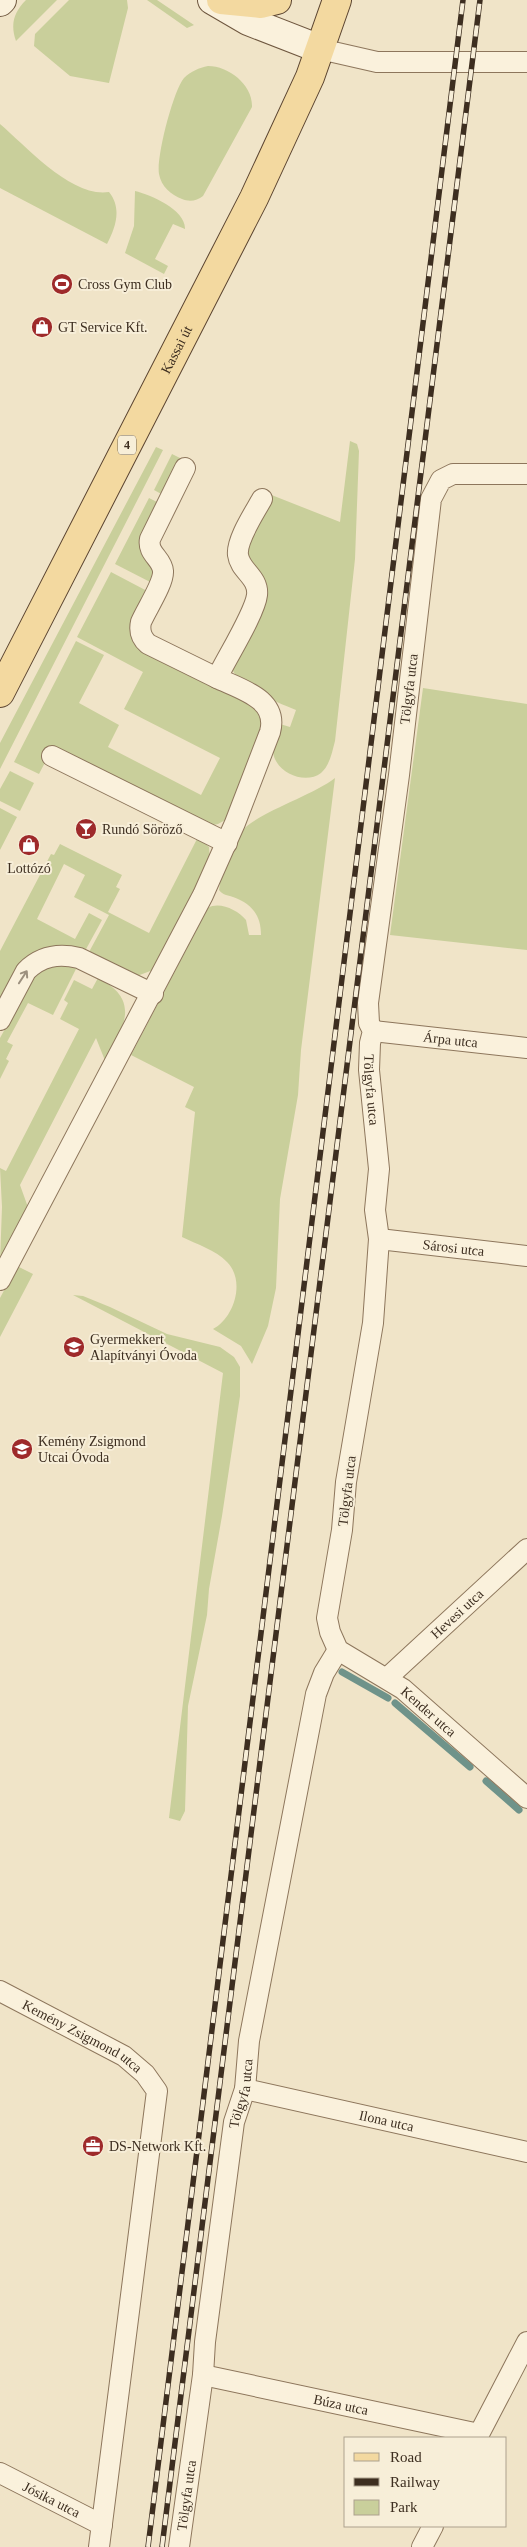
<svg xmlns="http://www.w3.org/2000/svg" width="527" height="2547" viewBox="0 0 527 2547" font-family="Georgia,serif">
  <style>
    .green { fill: #c9cf9b }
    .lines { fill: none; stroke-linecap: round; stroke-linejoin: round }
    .stream { stroke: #6f938a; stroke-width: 7 }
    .street-casing { stroke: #8d765c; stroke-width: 22 }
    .secondary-casing { stroke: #6f573f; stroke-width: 30 }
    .primary-casing { stroke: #5b4430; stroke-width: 30 }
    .street { stroke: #faf1dc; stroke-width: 20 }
    .secondary { stroke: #faf1dc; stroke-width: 28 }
    .primary { stroke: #f3d9a0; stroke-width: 28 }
    .rail-casing { stroke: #3d2e20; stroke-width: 5.5 }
    .rail { stroke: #f7eed8; stroke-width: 4; stroke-dasharray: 11; stroke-linecap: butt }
    .oneway { stroke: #9c907e }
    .labels { text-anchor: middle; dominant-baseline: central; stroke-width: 4; stroke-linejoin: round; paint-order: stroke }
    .shield { fill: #f7eed8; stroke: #756857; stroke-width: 1 }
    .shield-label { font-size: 12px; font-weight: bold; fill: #3d2e20 }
    .poi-label { font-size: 14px; fill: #3d2e20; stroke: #f7eed8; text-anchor: start }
    .street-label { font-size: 14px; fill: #3d2e20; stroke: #f7eed8 }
  </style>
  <rect width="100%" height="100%" fill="#f0e4c8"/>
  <!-- green -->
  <path class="green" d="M26,0H57L16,41C10,24 14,12 26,0Z
    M69,0H127L128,8L109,83L70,76L34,46L35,34Z
    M147,0H157L194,25L187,28Z
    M208,66C229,66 253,85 252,107L203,196C197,201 189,202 182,199C171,195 161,186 159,174C156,158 173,91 184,78C191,71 199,68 208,66Z
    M0,124C27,147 72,198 109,192C122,208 116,227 107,244L0,188Z
    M135,191C151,195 186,210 185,229L173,224L155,259L168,266L164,274L125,253L134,226Z
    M350,441L357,444L359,451L355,559L335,741C332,752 330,765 321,773C304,786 273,771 273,750C273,742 278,732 280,724L290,727L296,710C278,703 240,688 232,669L259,607L243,555L269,494L340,522Z
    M156,447L163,450L0,769V743Z
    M172,454L184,460L165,496L154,490Z
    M149,498L161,504L154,563V584L115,564Z
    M111,572L149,592L135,623L255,704L265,718L227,819L218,824L209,826L52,749L39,774L14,762L76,641L104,655L79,703L119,725L108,747L201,795L220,758L124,709L143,672L77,637Z
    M423,688L527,704V950L390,935Z
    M10,771L34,783L20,811L0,801V789Z
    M335,778L301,1050L298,1095L280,1199L276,1288L268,1326L252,1364L241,1346L213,1329C234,1318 246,1281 227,1262C216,1250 196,1244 182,1237L195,1112L185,1107L194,1087L131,1055L208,908C219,901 238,910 246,920L249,935H261C261,915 252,904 233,897C227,895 223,895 219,890L220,883C226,867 231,845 241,832C256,813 312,796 335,778Z
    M0,808L17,817L0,850Z
    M198,837L209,847L210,861L153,970L137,976L89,952L109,915L74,897L85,875L64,864L37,919L75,939L89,913L102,920L85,951L76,948L0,1000V951L51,854L54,855L60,844L122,875L116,887L120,889L108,912L149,933Z
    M56,964L77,967L53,1015L28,1003L7,1042L13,1045L6,1059L9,1061L0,1079V1038L36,973Z
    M98,978C143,1001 122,1028 106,1063L96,1038L20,1185L29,1210L0,1262L2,1207L0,1168L6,1171L79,1029L60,1019L68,1003L64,1000L74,980L92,989Z
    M17,1266L33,1274L0,1337V1298Z
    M73,1295L83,1296L110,1307L167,1334L220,1347L234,1357L240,1367V1396L222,1516L209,1589L207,1615L188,1706L185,1811L180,1821L169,1818L223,1373Z"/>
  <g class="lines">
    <!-- stream -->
    <path class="stream" d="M342,1672L388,1698
      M395,1703L470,1767
      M486,1781L519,1810"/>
    <!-- street casing -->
    <g class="street-casing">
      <g id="street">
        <path d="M320,49L377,62H527"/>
        <path d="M185,468L150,539C147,554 162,558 163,571C164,583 146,610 141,622C139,631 141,638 148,644L217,678"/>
        <path id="s1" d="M527,474H453L441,480L431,499L399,775L368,1003L369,1023L373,1031L370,1043L369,1070L379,1169L375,1210L379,1239L373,1323L346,1482L342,1530L327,1618L330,1632L338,1650L403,1689L527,1798"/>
        <path d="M52,756L227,843"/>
        <path d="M0,1020L26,971C41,956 58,953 79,958L153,994"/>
        <path id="s2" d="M373,1031L527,1048"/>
        <path id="s3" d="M379,1239L527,1256"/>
        <path d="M0,1280L203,895L235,823L270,732C279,699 240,689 217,678C226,659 255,613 257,595C259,577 240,571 238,555C236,540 255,512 262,499"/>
        <path id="s4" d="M387,1678L527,1549"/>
        <path id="s5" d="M0,1991L124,2056L145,2074L157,2091L99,2547"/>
        <path id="s6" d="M245,2089L527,2152"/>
        <path id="s7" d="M203,2375L479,2434"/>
        <path d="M477,2438L527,2342"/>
        <path id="s8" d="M0,2473L102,2525"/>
        <path id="s9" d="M179,2547L203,2375L205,2342L234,2122L245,2089L249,2041L316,1694L324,1673L338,1650"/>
        <path d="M422,2547L433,2526"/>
      </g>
    </g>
    <!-- secondary casing -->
    <g class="secondary-casing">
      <path id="secondary" d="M212,0L248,21L320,49
        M0,2L2,0"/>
    </g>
    <!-- primary casing -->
    <g class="primary-casing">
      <g id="primary">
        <path d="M221,0L261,4L277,0"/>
        <path id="s10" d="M0,693L254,198L310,77L337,0"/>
      </g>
    </g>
    <!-- street -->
    <use href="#street" class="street"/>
    <!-- secondary -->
    <use href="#secondary" class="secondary"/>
    <!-- primary -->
    <use href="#primary" class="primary"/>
    <!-- rail casing -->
    <g class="rail-casing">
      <path id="rail" d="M148,2547L463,0
        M162,2547L480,0"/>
    </g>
    <!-- rail -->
    <use href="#rail" class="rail"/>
  </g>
  <!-- one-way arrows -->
  <defs><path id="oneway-shaft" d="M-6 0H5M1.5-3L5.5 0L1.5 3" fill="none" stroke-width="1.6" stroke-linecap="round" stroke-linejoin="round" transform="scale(1.25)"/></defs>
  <use class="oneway" href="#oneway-shaft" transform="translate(23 977) rotate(-57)"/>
  <!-- icons -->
  <defs>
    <g id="stadium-disc" transform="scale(1.125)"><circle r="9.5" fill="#9e2a2b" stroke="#f7eed8"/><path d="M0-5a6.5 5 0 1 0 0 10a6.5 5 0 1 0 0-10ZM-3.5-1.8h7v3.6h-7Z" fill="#fff"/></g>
    <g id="shop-disc" transform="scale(1.125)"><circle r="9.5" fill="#9e2a2b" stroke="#f7eed8"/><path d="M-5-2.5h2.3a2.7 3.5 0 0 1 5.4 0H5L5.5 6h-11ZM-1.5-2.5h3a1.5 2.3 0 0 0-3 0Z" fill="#fff"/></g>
    <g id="bar-disc" transform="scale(1.125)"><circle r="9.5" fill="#9e2a2b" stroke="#f7eed8"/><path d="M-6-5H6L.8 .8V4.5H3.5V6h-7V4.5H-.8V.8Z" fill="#fff"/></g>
    <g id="school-disc" transform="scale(1.125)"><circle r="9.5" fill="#9e2a2b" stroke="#f7eed8"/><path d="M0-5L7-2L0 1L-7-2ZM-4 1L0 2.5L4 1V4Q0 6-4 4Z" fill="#fff"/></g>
    <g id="office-disc" transform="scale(1.125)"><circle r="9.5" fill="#9e2a2b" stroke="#f7eed8"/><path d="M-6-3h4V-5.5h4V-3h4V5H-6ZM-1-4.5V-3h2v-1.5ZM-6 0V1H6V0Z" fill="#fff"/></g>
  </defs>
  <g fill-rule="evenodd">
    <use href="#stadium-disc" x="62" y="284"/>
    <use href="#shop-disc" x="42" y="327"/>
    <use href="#bar-disc" x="86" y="829"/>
    <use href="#shop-disc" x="29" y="845"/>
    <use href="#school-disc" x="74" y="1347"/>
    <use href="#school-disc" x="22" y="1449"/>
    <use href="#office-disc" x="93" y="2146"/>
  </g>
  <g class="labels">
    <!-- shield labels -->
    <rect class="shield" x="118" y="435.5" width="18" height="19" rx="4"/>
    <g class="shield-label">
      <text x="127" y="445">4</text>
    </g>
    <!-- poi labels -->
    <g class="poi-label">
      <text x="78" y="284">Cross Gym Club</text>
      <text x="58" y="327">GT Service Kft.</text>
      <text x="102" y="829">Rundó Söröző</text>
      <text x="29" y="868" text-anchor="middle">Lottózó</text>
      <text x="90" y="1339">Gyermekkert<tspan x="90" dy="16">Alapítványi Óvoda</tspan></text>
      <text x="38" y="1441">Kemény Zsigmond<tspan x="38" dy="16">Utcai Óvoda</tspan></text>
      <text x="109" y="2146">DS-Network Kft.</text>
    </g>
    <!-- street labels -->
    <g class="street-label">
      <text stroke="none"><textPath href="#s10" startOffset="386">Kassai út</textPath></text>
      <text transform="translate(409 689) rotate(-83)">Tölgyfa utca</text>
      <text stroke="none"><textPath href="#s2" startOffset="78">Árpa utca</textPath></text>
      <text stroke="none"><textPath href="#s1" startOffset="705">Tölgyfa utca</textPath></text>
      <text stroke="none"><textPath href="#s3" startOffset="75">Sárosi utca</textPath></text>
      <text transform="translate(347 1491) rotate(-83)">Tölgyfa utca</text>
      <text stroke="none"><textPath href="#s4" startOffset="95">Hevesi utca</textPath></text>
      <text stroke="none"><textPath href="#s1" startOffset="1382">Kender utca</textPath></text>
      <text stroke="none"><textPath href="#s5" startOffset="94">Kemény Zsigmond utca</textPath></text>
      <text stroke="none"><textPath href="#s9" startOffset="458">Tölgyfa utca</textPath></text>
      <text stroke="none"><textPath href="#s6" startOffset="145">Ilona utca</textPath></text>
      <text stroke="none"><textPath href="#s7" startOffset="141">Búza utca</textPath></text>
      <text stroke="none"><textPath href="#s9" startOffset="52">Tölgyfa utca</textPath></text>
      <text stroke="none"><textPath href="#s8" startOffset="58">Jósika utca</textPath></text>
    </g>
  </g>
  <!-- legend -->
  <rect x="344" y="2437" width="162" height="90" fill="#f7eed8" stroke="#ada18e"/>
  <rect x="354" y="2453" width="25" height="8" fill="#f3d9a0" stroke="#ada18e"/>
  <text x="390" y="2462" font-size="15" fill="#3d2e20">Road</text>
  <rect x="354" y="2478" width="25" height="8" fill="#3d2e20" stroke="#ada18e"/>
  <text x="390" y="2487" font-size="15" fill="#3d2e20">Railway</text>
  <rect x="354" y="2500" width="25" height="15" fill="#c9cf9b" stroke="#ada18e"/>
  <text x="390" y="2512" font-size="15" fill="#3d2e20">Park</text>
</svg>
